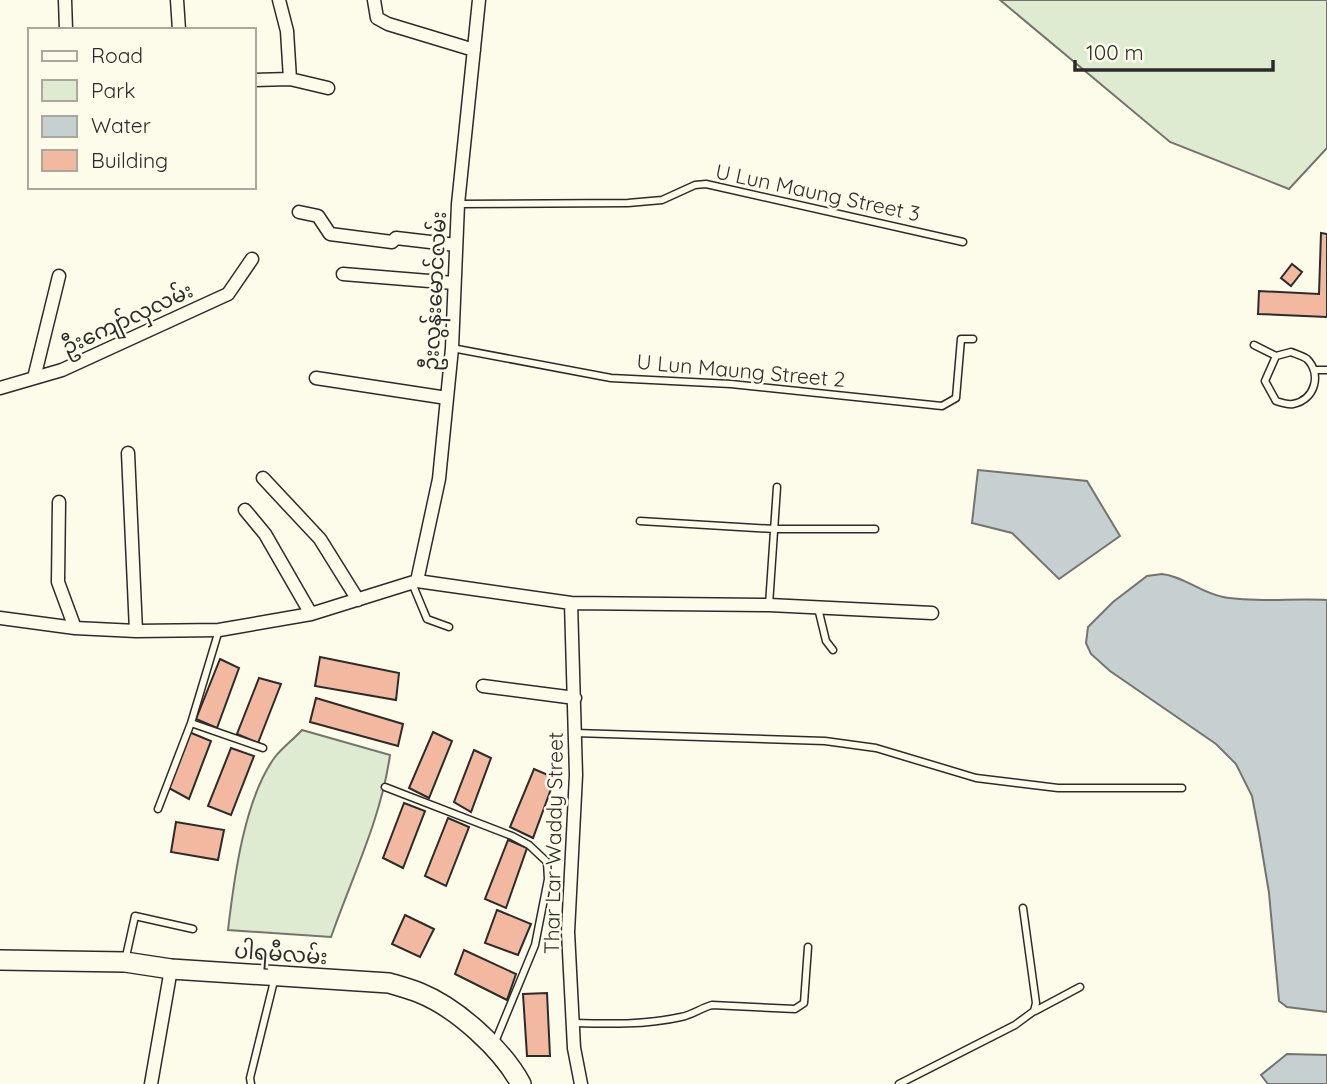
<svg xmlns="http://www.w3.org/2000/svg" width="1327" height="1084" viewBox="0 0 1327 1084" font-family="Quicksand,'Noto Sans Myanmar',sans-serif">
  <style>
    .green { fill: #deebd1; stroke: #74746e; stroke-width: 2 }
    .water { fill: #c7d0d0; stroke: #74746e; stroke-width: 2 }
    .building { fill: #f2b8a0; stroke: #2b2b2b; stroke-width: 2 }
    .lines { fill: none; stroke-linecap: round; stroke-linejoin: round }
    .service-casing { stroke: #2b2b2b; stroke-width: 9 }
    .minor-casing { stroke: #2b2b2b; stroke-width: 15 }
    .primary-casing { stroke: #2b2b2b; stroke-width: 22 }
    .service { stroke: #fdfbea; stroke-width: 6 }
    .minor { stroke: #fdfbea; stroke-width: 12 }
    .primary { stroke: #fdfbea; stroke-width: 19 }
    .labels { text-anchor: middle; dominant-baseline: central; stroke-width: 5; stroke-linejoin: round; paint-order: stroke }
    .street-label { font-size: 21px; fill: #2b2b2b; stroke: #fdfbea }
  </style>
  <rect width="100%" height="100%" fill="#fdfbea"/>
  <!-- green -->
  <path class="green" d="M1000,0H1327V148L1289,189L1170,142Z
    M302,730L390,755C381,819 352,877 331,937L228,930C234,879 244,799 275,757C283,747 294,739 302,730Z"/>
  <!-- water -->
  <path class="water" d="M978,470L1087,481L1120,536L1059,579L1012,533L972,523Z
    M1162,574C1183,576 1201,593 1223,597C1256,603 1293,598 1327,600V1012L1287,1007L1279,1001L1269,893L1259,833L1252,796L1236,764L1216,744L1110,671L1091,654L1086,643L1088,627L1113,602L1147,576Z
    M1287,1054L1327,1055V1084H1268L1261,1075Z"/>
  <!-- building -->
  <path class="building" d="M1321,233L1327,234V317L1258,314L1259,291L1319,294Z
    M1292,264L1302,272L1291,286L1281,278Z
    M320,657L399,673L396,700L315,686Z
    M220,659L239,668L217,728L196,719Z
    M259,678L281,684L258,743L237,734Z
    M316,698L403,724L398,746L310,722Z
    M189,732L211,741L189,799L167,787Z
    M433,732L452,741L429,798L409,788Z
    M231,748L254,756L231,815L208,806Z
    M474,750L491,758L471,812L454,802Z
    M534,769L555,778L533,838L510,827Z
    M404,803L425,811L403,868L383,858Z
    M448,818L469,827L446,886L425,876Z
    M176,822L224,830L218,860L171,852Z
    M508,840L527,848L506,908L485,899Z
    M497,910L531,924L518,955L485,943Z
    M405,915L434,929L420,957L392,944Z
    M464,950L516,974L507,1000L455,974Z
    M547,993L550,1056H527L523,994Z"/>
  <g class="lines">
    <!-- service casing -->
    <g class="service-casing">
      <path id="service" d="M458,204L628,203L662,200L695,185L706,184L963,242
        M1254,345L1276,356
        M452,348L611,378L731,384L942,406L956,398L961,339H973
        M1291,352C1296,354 1303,356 1307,359C1322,374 1315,400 1293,404C1288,405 1282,403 1276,401L1265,381L1276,356Z
        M1315,370H1327
        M640,521L774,529H875
        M412,583L427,619L449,627
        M769,605L777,487
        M818,608L826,641L833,650
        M191,723L263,748
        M575,733L825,741L876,748L976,778L1058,788H1182
        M385,787L512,836L529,845L547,862L548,879L535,945L495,1042
        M158,809L191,723L219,630
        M125,961L135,916L193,929
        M1035,1011L1080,987
        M573,1023C609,1024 645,1025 681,1017C692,1015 701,1008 712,1005L795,1009L804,1003L808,947
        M251,1084L250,1078L275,977
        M899,1084L1015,1025L1034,1011L1036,1003L1023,908"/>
    </g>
    <!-- minor casing -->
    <g class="minor-casing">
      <path id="minor" d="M65,0L66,30
        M177,0L179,30
        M279,0L287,31L290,79
        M374,0L377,18L388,24L474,50
        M254,80L290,79L328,88
        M299,212L318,216L330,234L392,242L396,238L456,245
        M343,274L454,283
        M34,378L59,276
        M316,378L447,398
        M0,388L62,370L228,294L252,259
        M128,453L136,631
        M263,478L320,539L358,600
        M59,502L58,582L75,628
        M245,510L265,534L311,614
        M417,581L439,479L452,348L458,204L479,0
        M571,603L576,775L568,932L574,1048L581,1084
        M0,618L75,628L136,631L219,630L311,614L417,581L571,603L769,605L932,613
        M483,686L575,698
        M151,1084L171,969"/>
    </g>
    <!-- primary casing -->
    <g class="primary-casing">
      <path id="primary" d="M0,960L125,962L171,969L389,983C399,986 410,989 420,993C457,1008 502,1049 521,1084"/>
    </g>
    <!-- service -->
    <use href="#service" class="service"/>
    <!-- minor -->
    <use href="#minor" class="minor"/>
    <!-- primary -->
    <use href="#primary" class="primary"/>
  </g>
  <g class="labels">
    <!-- street labels -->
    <g class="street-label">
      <text transform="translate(818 192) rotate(12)">U Lun Maung Street 3</text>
      <text transform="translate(434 291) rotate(-87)">ဦးလွန်းမောင်လမ်း</text>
      <text transform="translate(127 318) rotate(-25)">ဦးကျော်လှလမ်း</text>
      <text transform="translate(741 370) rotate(5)">U Lun Maung Street 2</text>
      <text transform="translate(553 843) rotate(-89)">Thar Lar Waddy Street</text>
      <text transform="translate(281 953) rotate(4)">ပါရမီလမ်း</text>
    </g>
  </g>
  <!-- legend -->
  <rect x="28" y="28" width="228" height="161" fill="#fdfbea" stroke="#a9a89e" stroke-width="2"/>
  <rect x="42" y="51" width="35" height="10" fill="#fdfbea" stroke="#a9a89e" stroke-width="2"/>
  <text x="91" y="63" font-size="21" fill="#2b2b2b">Road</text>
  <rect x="42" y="80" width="35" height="21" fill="#deebd1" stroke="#a9a89e" stroke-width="2"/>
  <text x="91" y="98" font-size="21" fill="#2b2b2b">Park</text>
  <rect x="42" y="116" width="35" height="21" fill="#c7d0d0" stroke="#a9a89e" stroke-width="2"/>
  <text x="91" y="133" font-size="21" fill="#2b2b2b">Water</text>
  <rect x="42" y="150" width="35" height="21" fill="#f2b8a0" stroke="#a9a89e" stroke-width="2"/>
  <text x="91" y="168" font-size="21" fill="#2b2b2b">Building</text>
  <!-- scale -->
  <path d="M1075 60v10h198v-10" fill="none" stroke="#2b2b2b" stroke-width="3.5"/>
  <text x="1086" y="60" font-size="21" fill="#2b2b2b" stroke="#fdfbea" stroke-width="5" paint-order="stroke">100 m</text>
</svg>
